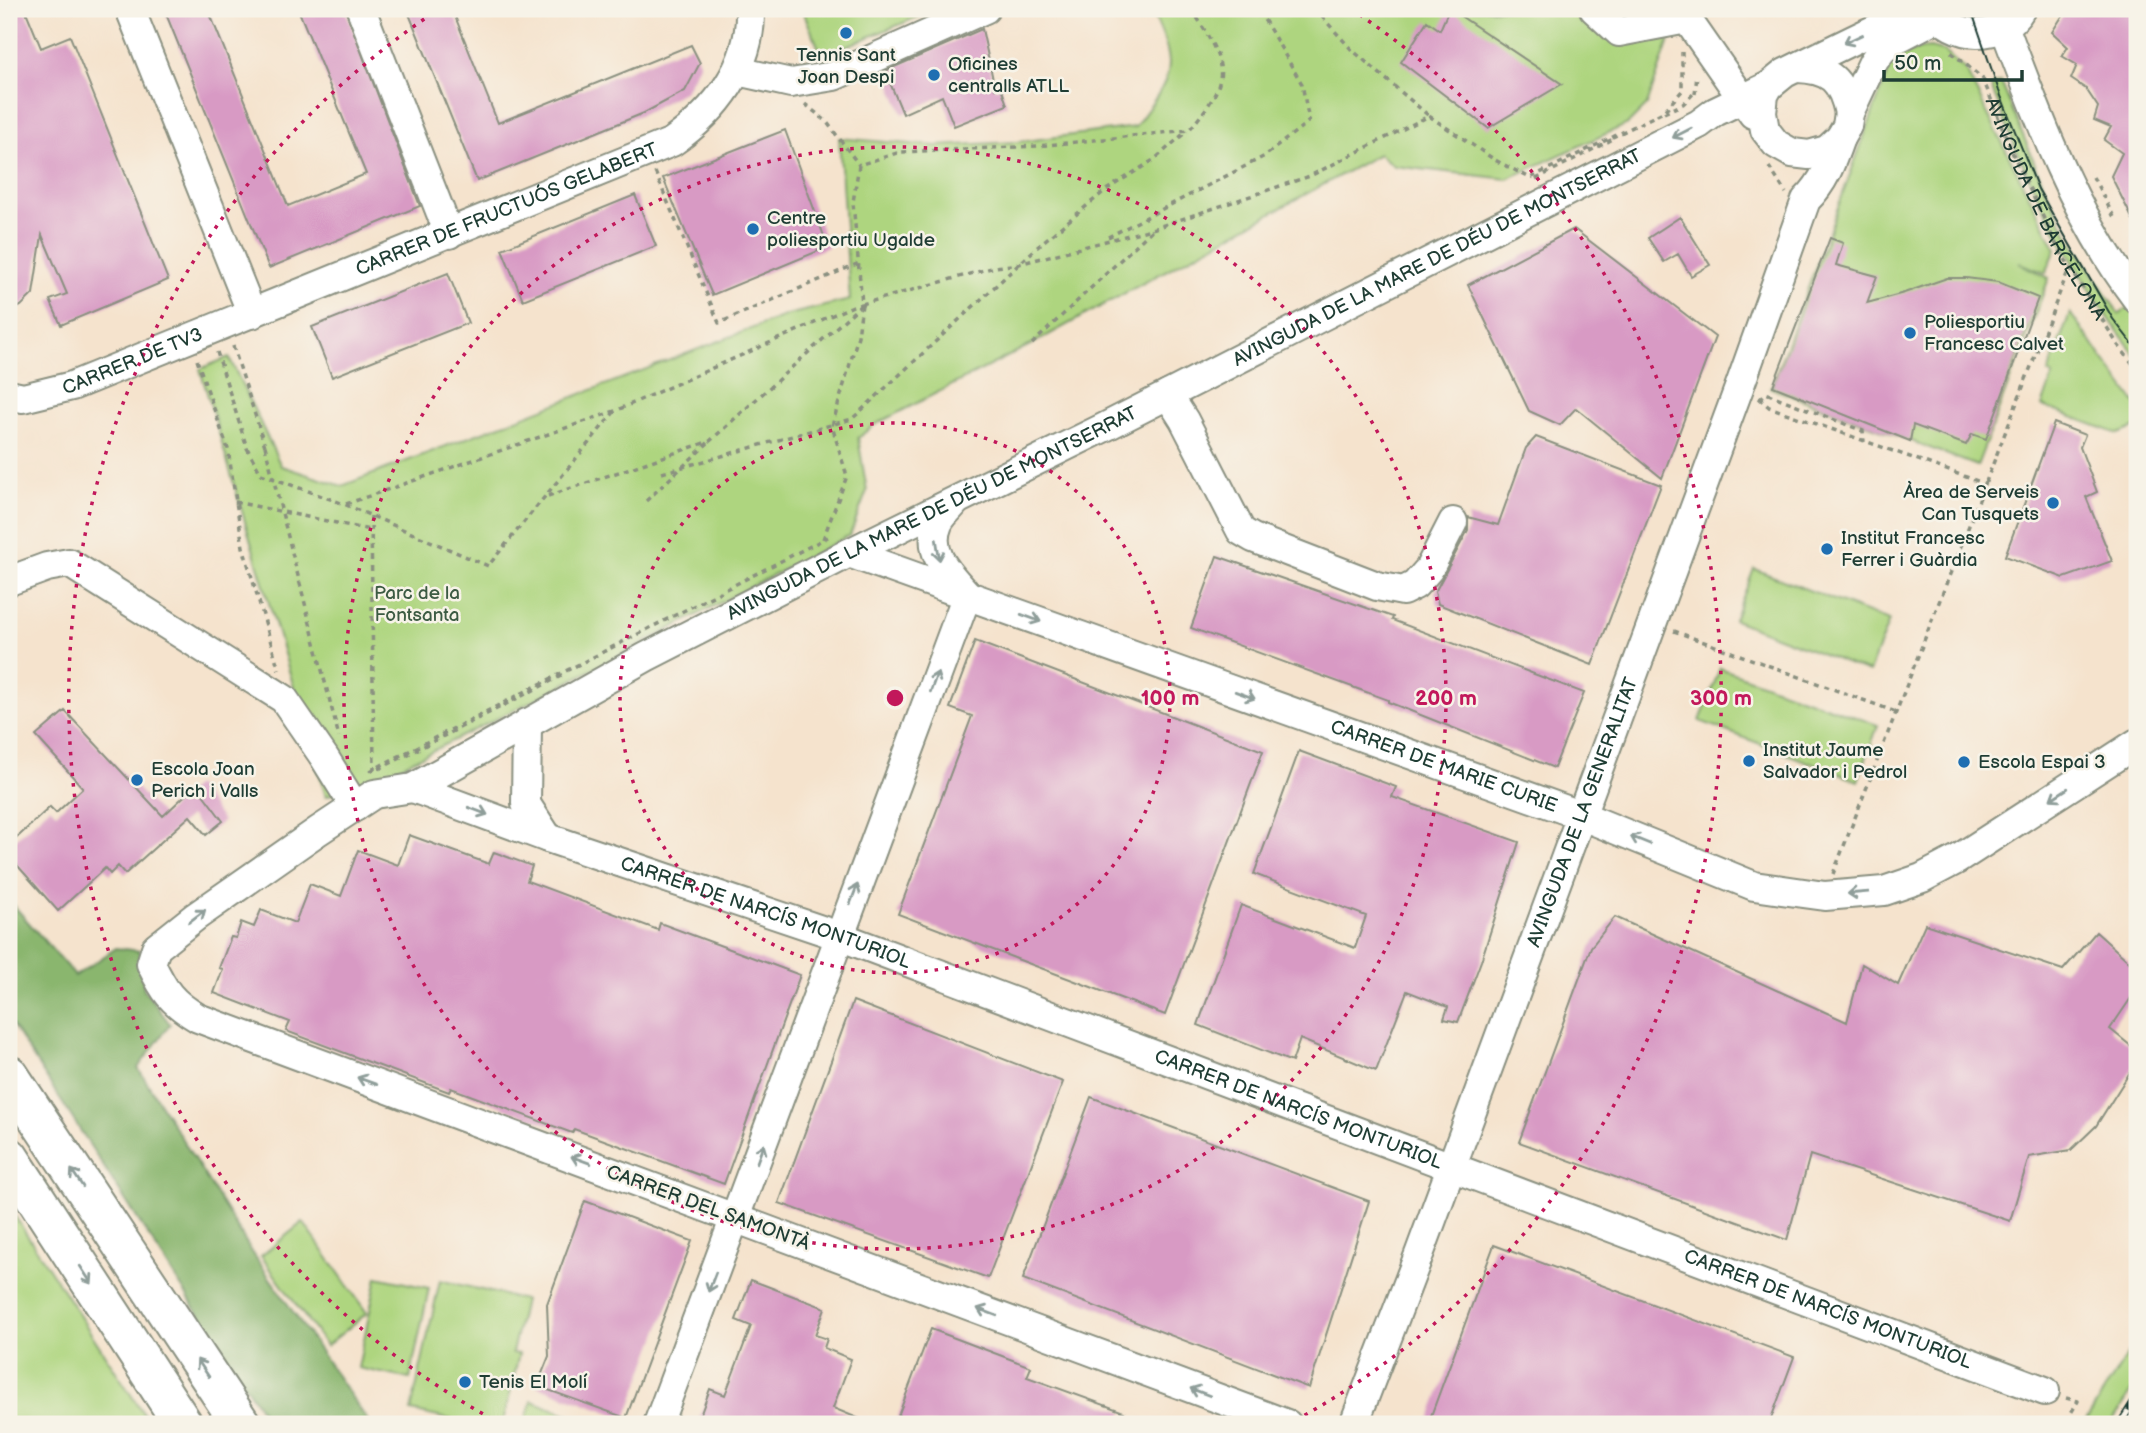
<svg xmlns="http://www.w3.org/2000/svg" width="2146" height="1433" viewBox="0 0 2146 1433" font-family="'Balsamiq Sans',sans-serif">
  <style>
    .green { fill: #aed57f; stroke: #66895a; stroke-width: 2 }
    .forest { fill: #8ab66e; stroke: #547a51; stroke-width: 2 }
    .building { fill: #d89ac4 }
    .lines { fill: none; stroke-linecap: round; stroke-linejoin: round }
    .minor-casing { stroke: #8a9080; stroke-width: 32 }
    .highway-casing { stroke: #8a9080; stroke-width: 42 }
    .path { stroke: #8a9080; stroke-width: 3.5; stroke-dasharray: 5 5; stroke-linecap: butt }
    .minor { stroke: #fff; stroke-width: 28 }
    .highway { stroke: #fff; stroke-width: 38 }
    .tram { stroke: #1f3d34; stroke-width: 2 }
    .rail-casing { stroke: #1f3d34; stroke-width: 8 }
    .rail { stroke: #f7f3e8; stroke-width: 5; stroke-dasharray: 16; stroke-linecap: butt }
    .path-bridge { stroke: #8a9080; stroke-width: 3.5; stroke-dasharray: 5 5; stroke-linecap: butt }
    .oneway { stroke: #8f9e9a }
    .ring { fill: none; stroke: #c2185b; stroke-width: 3.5; stroke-dasharray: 3.5 7 }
    .poi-dot { fill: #1f6fb2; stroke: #f7f3e8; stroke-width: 2.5 }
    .labels { text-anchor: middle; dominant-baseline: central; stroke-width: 5; stroke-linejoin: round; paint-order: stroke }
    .poi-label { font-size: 19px; fill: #1f3d34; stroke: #f7f3e8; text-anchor: start }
    .street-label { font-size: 19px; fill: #1f3d34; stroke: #f7f3e8 }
    .park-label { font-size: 19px; fill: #3c5b43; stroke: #f7f3e8 }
    .centre { fill: #c2185b; stroke: #f7f3e8; stroke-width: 3.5 }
    .ring-label { font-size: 21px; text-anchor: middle; font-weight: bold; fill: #c2185b; stroke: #f7f3e8; stroke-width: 5; stroke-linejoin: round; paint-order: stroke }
  </style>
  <rect width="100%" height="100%" fill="#f7f3e8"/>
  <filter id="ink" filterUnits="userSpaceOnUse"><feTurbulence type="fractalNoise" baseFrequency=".0143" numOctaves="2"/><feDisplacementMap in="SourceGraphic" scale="14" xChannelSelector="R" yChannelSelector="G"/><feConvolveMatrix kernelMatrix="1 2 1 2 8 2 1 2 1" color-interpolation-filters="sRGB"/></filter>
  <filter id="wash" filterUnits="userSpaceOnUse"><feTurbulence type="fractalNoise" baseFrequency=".00686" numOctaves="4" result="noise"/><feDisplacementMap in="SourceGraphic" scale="28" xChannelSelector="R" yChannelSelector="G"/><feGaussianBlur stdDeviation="1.57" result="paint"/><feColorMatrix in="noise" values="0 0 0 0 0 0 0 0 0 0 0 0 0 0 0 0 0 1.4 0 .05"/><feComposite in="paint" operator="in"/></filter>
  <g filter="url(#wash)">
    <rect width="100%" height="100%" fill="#f5e3cd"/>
    <!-- green -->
    <path class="green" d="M802,9H938L822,56Z
      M1151,9H1652L1671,35L1647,105L1628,124L1507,179L1394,166L1379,154L1032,344L874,425L858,438L867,491L850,535L532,701L370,782L326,796L200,369L229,357L281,466L342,486L787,315L850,300L839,138L936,146L1017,142L1135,127C1147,109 1169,86 1169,63C1168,44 1158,25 1151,9Z
      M1931,48L1945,52L1966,71L2056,249L2046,273L2019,263L2049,278L1977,466L1771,388L1888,72C1898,57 1913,48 1931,48Z
      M2001,82L2044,186L2069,237L2119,314L2128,307L2137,317V357C2074,276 2027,183 1991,86Z
      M2070,313L2137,405V427L2118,434L2042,406L2053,376L2048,373Z
      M1754,569L1889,621L1869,672L1734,620Z
      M1720,668L1878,725L1858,781L1700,721Z
      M9,1207L150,1424H9Z
      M303,1222L367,1313L326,1346L261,1256Z
      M377,1277L429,1288L410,1379L358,1368Z
      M440,1280L524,1300L512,1353L519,1354L503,1424H470L411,1411Z
      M2137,1339V1383L2111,1424H2084Z
      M532,1401L593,1424H524Z"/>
    <!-- forest -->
    <path class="forest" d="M9,900L75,976L116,948L140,951L144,989L170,1024L138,1068L252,1252L370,1424H271L266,1418L9,1020Z"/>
    <g id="blocks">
      <!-- building -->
      <path class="building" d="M9,9H25L41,48L70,36L168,280L61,325L50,300L67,294L42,235L33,294L21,306L9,312Z
        M164,9H208L288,206L366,174L298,9H345L420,206L269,268Z
        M407,9H452L498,123L691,45L700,63L685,91L644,113L477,181Z
        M1449,9H1450L1562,84L1488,128L1401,62L1427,21L1440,30Z
        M2067,9H2137V228L2111,176L2122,153L2104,140L2111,127L2094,120L2098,107L2086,89L2071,79L2077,65L2062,56L2068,47L2052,32Z
        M982,29L995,89L1001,87L1007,105L954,126L942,96L903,114L885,71Z
        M785,130L828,247L712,295L663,178Z
        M635,195L656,246L523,300L502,249Z
        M1680,217L1710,265L1691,276L1678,254L1664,262L1648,238Z
        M1574,229L1715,337L1662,478L1576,408L1560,425L1529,411L1468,285Z
        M1830,238L1843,243L1836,265L1877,276L1867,303L1904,293L1947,278H1966L1998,282L2038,298L1986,439L1972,434L1966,445L1913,425L1910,441L1773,386Z
        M448,273L468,323L332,377L312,327Z
        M2054,423L2085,435L2080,447L2097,492L2086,497L2112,561L2064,578L2005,556Z
        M1536,437L1661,485L1592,665L1438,604L1435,592L1468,530V517L1498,525L1526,448Z
        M1217,556L1393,617L1392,620L1584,693L1554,768L1388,702V700L1191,628Z
        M975,641L1263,751L1165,1015L898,914L972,716L950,708Z
        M65,711L163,816L196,785L223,821L206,835L190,816L125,874L118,866L110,874L105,868L58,911L9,856V845L50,807L56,813L83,788L36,736Z
        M1299,751L1396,787L1392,797L1519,842L1481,961L1458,1022L1444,1019L1448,1007L1407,991L1376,1071L1300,1039L1292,1062L1198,1025L1241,905L1355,948L1366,916L1254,874Z
        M409,835L489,864L494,852L532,866L527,881L658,930L660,923L800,975L724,1184L574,1129L572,1133L451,1088L449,1092L286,1031L290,1022L214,993L223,969L219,968L231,937L236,938L241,922L254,927L261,910L295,923L310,884L341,896L358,850L398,865Z
        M1615,917L1847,1022L1862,964L1898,985L1925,924L2063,970L2096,932L2137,969V989L2110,1029L2137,1051V1061L2096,1126L2071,1150L2029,1157L2010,1221L1810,1155L1787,1240L1519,1142L1591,947Z
        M853,1001L1063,1082L988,1278L779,1203Z
        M1091,1097L1369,1201L1309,1388L1023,1279Z
        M585,1201L692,1241L626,1418L537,1386L549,1356L547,1304Z
        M1494,1245L1794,1357L1769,1424H1428Z
        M751,1280L825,1308L815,1335L827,1339L824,1348L851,1359L833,1408L872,1424H697L710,1389L725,1395L751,1326L736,1320Z
        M931,1329L1031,1367L1027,1377L1124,1412L1119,1424H895Z"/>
    </g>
  </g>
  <g filter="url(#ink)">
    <use href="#blocks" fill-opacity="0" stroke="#8a9080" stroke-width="2"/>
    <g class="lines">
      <!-- minor casing -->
      <g class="minor-casing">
        <g id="minor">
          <path d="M130,9L252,314"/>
          <path d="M361,9L449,234"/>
          <path d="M1594,9L1619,32L1687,19"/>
          <path d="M1680,9L1753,114"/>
          <path d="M1908,9L1892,21L1785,73L1769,86L1764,95L1762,113L1765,130L1776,144L1792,153L1809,155L1827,150L1840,138L1847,126L1849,113L1873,62L1882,50L1894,40L1938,17"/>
          <path d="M1932,9C1952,39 2002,43 2021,9"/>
          <path d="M2004,26C2039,120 2076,219 2137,299"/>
          <path d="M1797,68C1830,69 1842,80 1849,113"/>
          <path d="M737,71L791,83L834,76L985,9"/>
          <path id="s2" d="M9,395L23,398L72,386L672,142C716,111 752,66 750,9"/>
          <path d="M1168,395L1184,420L1241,531L1253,538L1377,586L1403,591L1415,585L1429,569L1453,522"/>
          <path d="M955,502C950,509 941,516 938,524C926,552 948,573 965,592"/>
          <path id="s3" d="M849,553L1580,815L1754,886L1825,896L1884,891L1922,878L1958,859L2137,743"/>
          <path d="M9,581L47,567L69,563L284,699L324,757L355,807"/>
          <path d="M527,723L526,804L548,838"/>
          <path id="s4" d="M413,788L548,838L839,936L2045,1391"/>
          <path d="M658,1424C763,1149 863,871 967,595"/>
          <path id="s5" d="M1287,1424L198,1018C171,1002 164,991 151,964L156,948L195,917L318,831L374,794L413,788L646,657L849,553L1105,427L1699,124L1715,112L1769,86"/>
          <path id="s6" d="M1354,1424L1420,1252L1739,388L1806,200C1824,183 1832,161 1840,138"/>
        </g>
      </g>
      <!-- highway casing -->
      <g class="highway-casing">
        <path id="highway" d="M9,1075L241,1424
          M9,1157L183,1424"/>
      </g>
      <!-- path -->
      <g class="path">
        <path d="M1192,9C1226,66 1235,76 1189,130L1038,146L900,152L859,165L853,202L862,304L995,267L1019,264L1155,228L1310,176L1429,116L1495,160L1530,178L1663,112L1682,91V52"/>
        <path d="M1315,9L1351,49L1429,116"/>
        <path id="s1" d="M1951,52L1983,79L2013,154L2058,248L2118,345L2137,369"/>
        <path d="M1695,94L1697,75"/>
        <path d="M805,104L826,121L859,165"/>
        <path d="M1664,113L1683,104L1694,93"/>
        <path d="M1769,167L1786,193"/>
        <path d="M655,172L719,323L859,263"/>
        <path d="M2093,177L2114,217"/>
        <path d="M1536,179L1613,139"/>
        <path d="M1108,237L1265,156L1309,121L1302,84L1258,9"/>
        <path d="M1032,344L1153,229"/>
        <path d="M233,346L265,446"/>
        <path d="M217,352L247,448L261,474L344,504L488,566L615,411"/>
        <path d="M197,360L228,449L243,547L279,670"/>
        <path d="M1759,398L1769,407L1986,484"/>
        <path d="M1760,399L1766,393L1863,431L1864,442"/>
        <path d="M662,473L852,419L1044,241L1106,190L1155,159L1187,131"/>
        <path d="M548,496L710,441L861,305"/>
        <path d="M646,501L709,442"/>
        <path d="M235,502L370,530"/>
        <path d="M346,504L615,411L853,306L862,304"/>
        <path d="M371,516L374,769"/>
        <path d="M823,539L847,476L832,426L858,336L862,304"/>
        <path d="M297,572L339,737"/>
        <path d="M1674,631L1896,712"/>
        <path d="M379,769L565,674"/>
        <path d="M370,771L828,537"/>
        <path d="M1833,874L2069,269"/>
        <path d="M2066,1398L2078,1401L2067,1420L2071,1424"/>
      </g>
      <!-- minor -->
      <use href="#minor" class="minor"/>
      <!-- highway -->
      <use href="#highway" class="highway"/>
      <!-- tram -->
      <path class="tram" d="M1971,9L1999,91L2038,189L2113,319L2137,350"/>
      <!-- rail casing -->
      <g class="rail-casing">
        <path id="rail" d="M2120,1424L2137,1397"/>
      </g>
      <!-- rail -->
      <use href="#rail" class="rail"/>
      <!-- path-bridge -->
      <path class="path-bridge" d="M265,446L297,572"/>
    </g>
    <!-- one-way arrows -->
    <defs><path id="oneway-shaft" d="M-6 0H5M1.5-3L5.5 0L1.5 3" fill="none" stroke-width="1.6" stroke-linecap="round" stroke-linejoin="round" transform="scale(1.75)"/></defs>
    <g class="oneway">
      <use href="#oneway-shaft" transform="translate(1853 39) rotate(155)"/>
      <use href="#oneway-shaft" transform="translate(1682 133) rotate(153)"/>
      <use href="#oneway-shaft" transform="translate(938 550) rotate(81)"/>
      <use href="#oneway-shaft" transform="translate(1031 618) rotate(20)"/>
      <use href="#oneway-shaft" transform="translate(934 682) rotate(-70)"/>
      <use href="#oneway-shaft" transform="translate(1245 695) rotate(20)"/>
      <use href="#oneway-shaft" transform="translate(2059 794) rotate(147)"/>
      <use href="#oneway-shaft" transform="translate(478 811) rotate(21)"/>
      <use href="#oneway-shaft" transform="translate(1640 840) rotate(-158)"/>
      <use href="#oneway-shaft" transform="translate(1858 893) rotate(175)"/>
      <use href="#oneway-shaft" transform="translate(854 894) rotate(-69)"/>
      <use href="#oneway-shaft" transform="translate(197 916) rotate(-37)"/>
      <use href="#oneway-shaft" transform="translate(367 1081) rotate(-160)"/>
      <use href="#oneway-shaft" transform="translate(760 1154) rotate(-70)"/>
      <use href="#oneway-shaft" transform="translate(581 1160) rotate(-160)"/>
      <use href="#oneway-shaft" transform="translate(77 1178) rotate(-124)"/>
      <use href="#oneway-shaft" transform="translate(86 1275) rotate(57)"/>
      <use href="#oneway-shaft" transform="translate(712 1282) rotate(111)"/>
      <use href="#oneway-shaft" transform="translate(987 1312) rotate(-159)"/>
      <use href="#oneway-shaft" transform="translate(203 1368) rotate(-124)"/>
      <use href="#oneway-shaft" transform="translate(1200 1392) rotate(-159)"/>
    </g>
  </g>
  <!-- distance rings -->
  <g class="ring">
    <circle cx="895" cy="698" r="275"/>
    <circle cx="895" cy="698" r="551"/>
    <path d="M501 1424A826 826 0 0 1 439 9M1351 9A826 826 0 0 1 1289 1424"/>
  </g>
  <!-- markers -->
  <g class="poi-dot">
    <circle cx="846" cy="33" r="7"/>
    <circle cx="934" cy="75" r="7"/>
    <circle cx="753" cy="229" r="7"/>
    <circle cx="1910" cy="333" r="7"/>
    <circle cx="2053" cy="503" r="7"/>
    <circle cx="1827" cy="549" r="7"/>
    <circle cx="1749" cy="761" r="7"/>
    <circle cx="1964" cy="762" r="7"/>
    <circle cx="137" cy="780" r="7"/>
    <circle cx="465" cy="1382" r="7"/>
  </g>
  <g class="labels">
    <!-- poi labels -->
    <g class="poi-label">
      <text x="846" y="55" text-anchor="middle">Tennis Sant<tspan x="846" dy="22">Joan Despi</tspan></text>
      <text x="948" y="64">Oficines<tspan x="948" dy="22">centralls ATLL</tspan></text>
      <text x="767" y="218">Centre<tspan x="767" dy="22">poliesportiu Ugalde</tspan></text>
      <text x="1924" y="322">Poliesportiu<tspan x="1924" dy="22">Francesc Calvet</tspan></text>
      <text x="2039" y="492" text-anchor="end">Àrea de Serveis<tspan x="2039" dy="22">Can Tusquets</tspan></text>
      <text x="1841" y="538">Institut Francesc<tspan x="1841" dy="22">Ferrer i Guàrdia</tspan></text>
      <text x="1763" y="750">Institut Jaume<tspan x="1763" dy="22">Salvador i Pedrol</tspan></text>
      <text x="1978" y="762">Escola Espai 3</text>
      <text x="151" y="769">Escola Joan<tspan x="151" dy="22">Perich i Valls</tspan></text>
      <text x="479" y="1382">Tenis El Molí</text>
    </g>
    <!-- street labels -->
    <g class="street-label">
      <text stroke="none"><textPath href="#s1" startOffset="186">AVINGUDA DE BARCELONA</textPath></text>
      <text stroke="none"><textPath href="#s2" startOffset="534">CARRER DE FRUCTUÓS GELABERT</textPath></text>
      <text stroke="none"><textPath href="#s5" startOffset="2712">AVINGUDA DE LA MARE DE DÉU DE MONTSERRAT</textPath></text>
      <text stroke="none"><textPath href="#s2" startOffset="130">CARRER DE TV3</textPath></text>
      <text stroke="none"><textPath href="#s5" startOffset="2146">AVINGUDA DE LA MARE DE DÉU DE MONTSERRAT</textPath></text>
      <text stroke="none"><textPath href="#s3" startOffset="632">CARRER DE MARIE CURIE</textPath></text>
      <text stroke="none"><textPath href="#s6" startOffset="653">AVINGUDA DE LA GENERALITAT</textPath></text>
      <text stroke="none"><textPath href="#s4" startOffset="374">CARRER DE NARCÍS MONTURIOL</textPath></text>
      <text stroke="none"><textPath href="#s4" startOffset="942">CARRER DE NARCÍS MONTURIOL</textPath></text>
      <text transform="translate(708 1208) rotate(20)">CARRER DEL SAMONTÀ</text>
      <text stroke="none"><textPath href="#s4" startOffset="1508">CARRER DE NARCÍS MONTURIOL</textPath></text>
    </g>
    <!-- park labels -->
    <g class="park-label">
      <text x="417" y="593">Parc de la<tspan x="417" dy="22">Fontsanta</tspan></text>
    </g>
  </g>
  <circle cx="895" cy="698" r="10" class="centre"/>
  <g class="ring-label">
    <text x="1170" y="705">100 m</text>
    <text x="1446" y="705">200 m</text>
    <text x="1721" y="705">300 m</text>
  </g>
  <!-- margin -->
  <rect width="2146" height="1433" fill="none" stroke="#f7f3e8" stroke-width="35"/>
  <!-- scale -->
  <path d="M1884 70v10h138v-10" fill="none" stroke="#1f3d34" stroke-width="3.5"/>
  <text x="1894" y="70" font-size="21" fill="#1f3d34" stroke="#f7f3e8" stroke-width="5" paint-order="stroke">50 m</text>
</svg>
